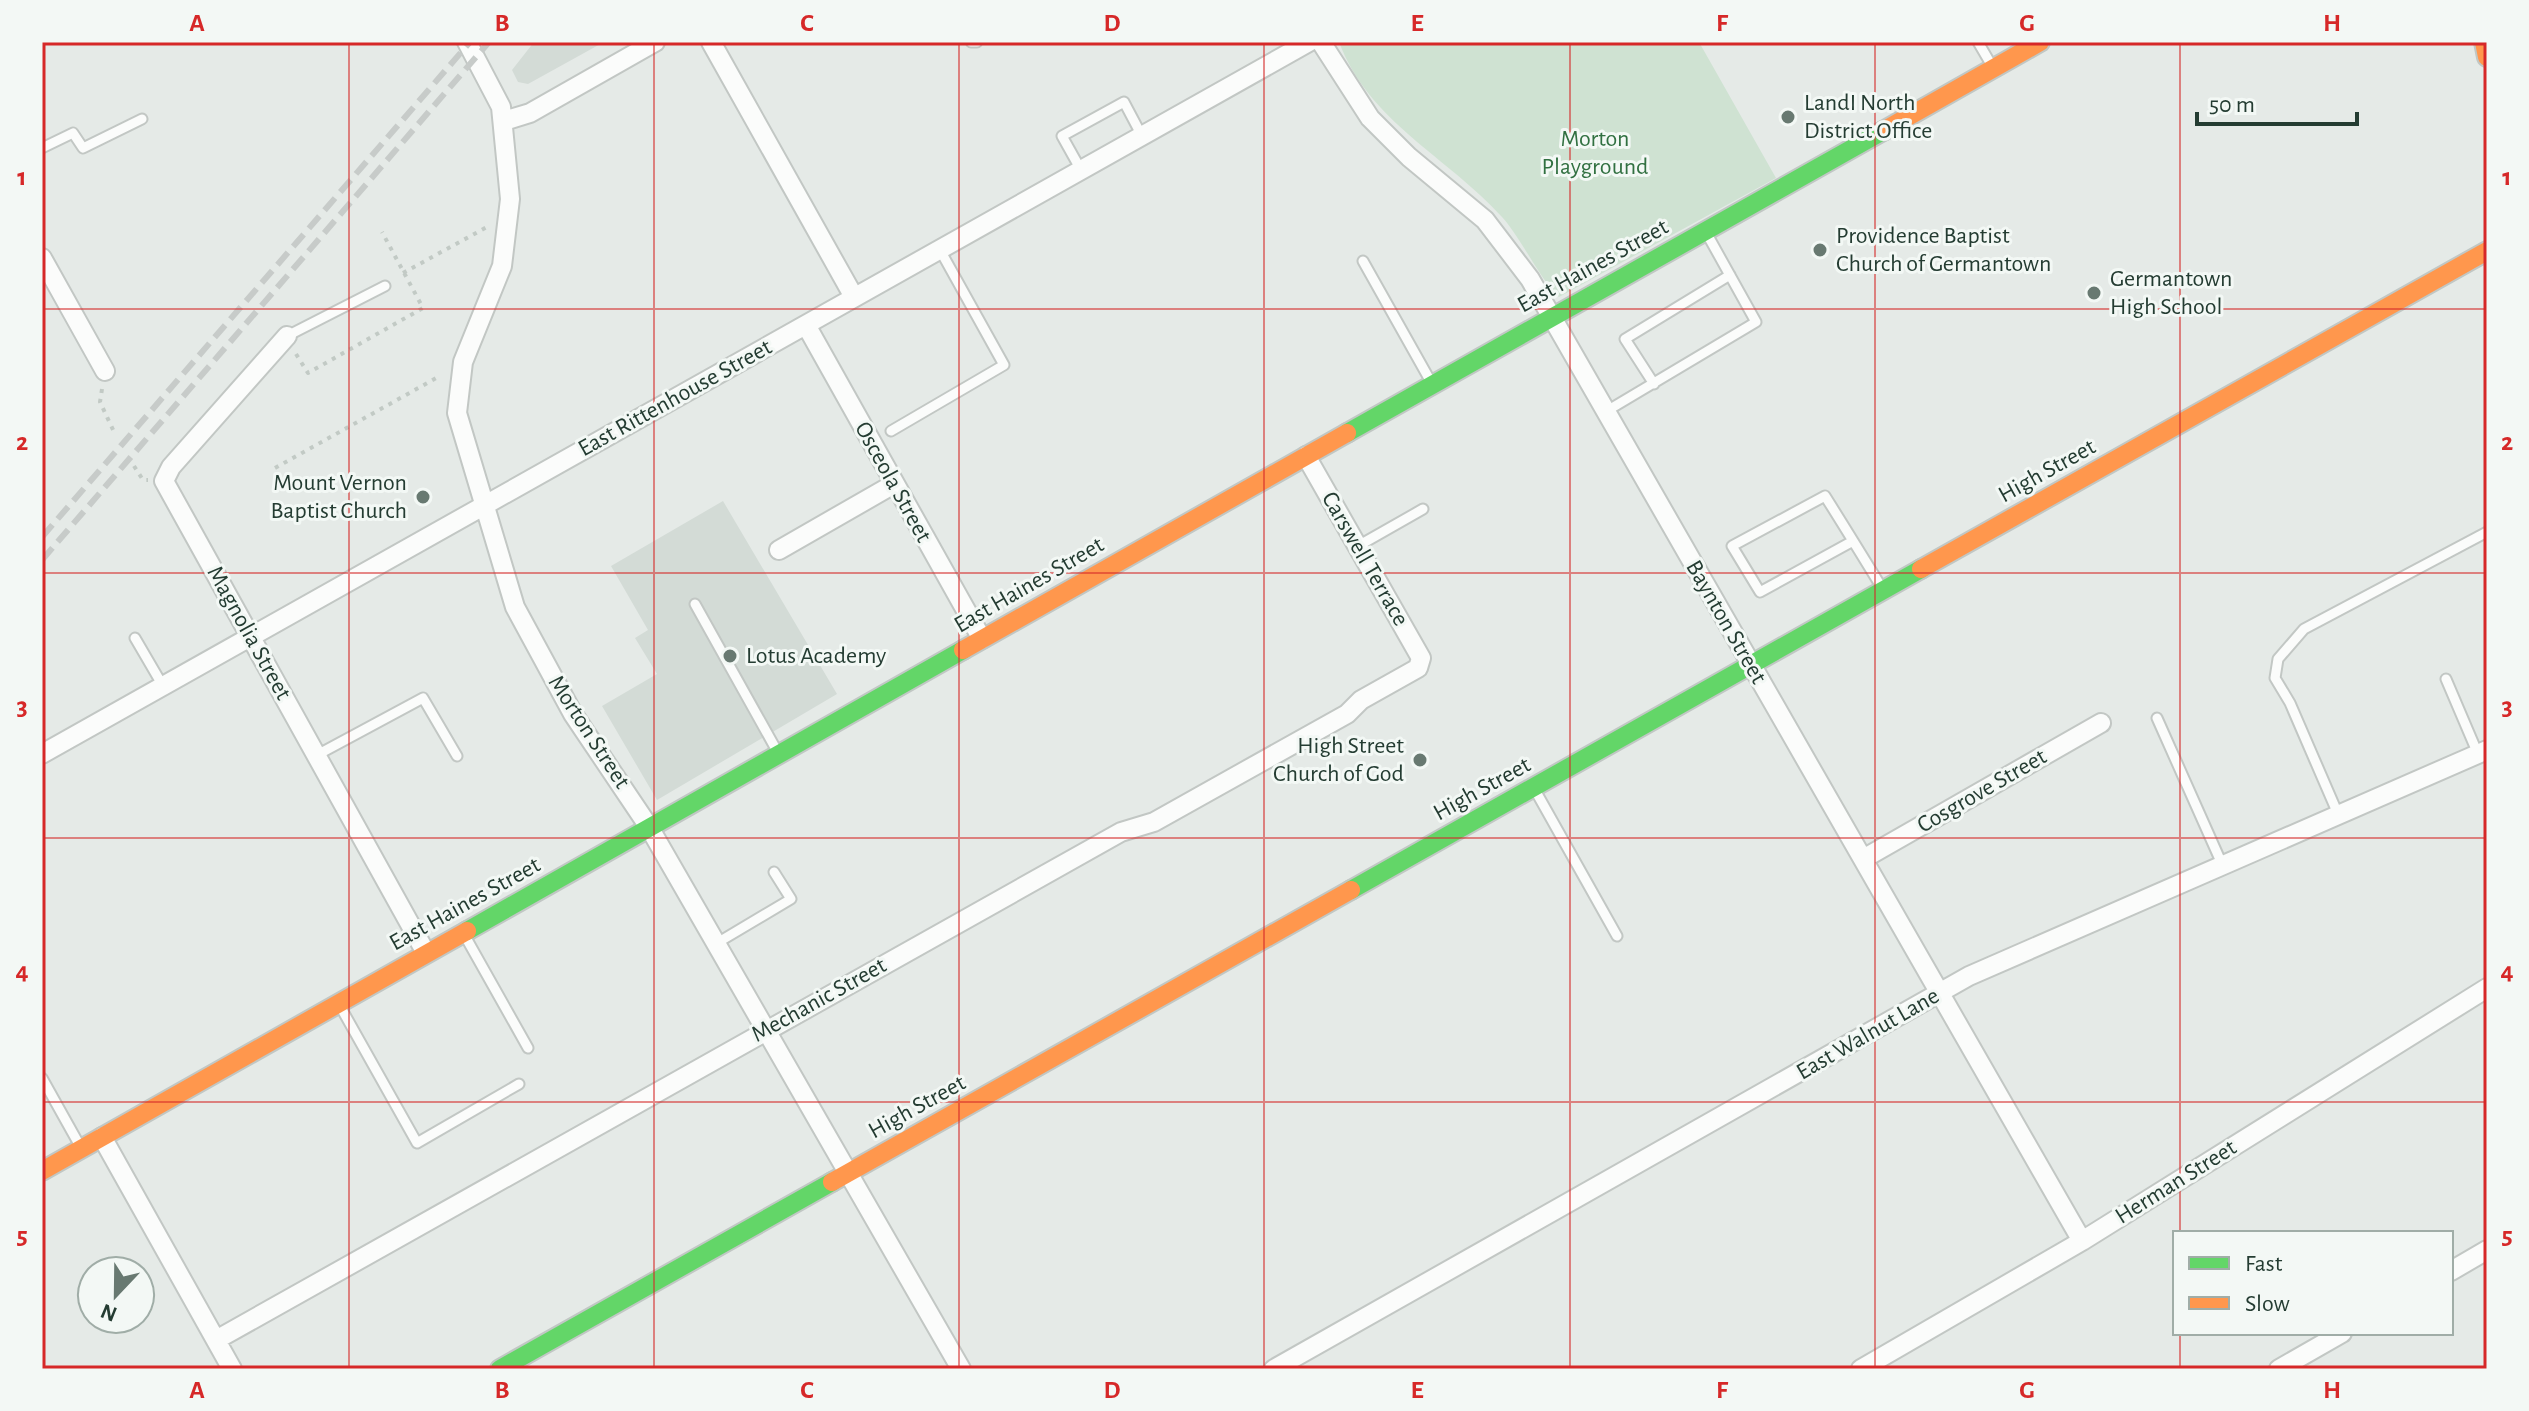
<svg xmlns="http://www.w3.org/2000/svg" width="2529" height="1411" viewBox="0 0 2529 1411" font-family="'Alegreya Sans',sans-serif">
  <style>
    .built { fill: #d3dbd6 }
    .green { fill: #cfe2d2 }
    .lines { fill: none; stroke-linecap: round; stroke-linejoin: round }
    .lane-casing { stroke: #c2c7c4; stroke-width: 13 }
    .street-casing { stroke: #c2c7c4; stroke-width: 22 }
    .fast-casing { stroke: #c1c7c4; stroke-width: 22 }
    .slow-casing { stroke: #c1c7c4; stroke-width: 22 }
    .path { stroke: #c2cac5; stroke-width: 4; stroke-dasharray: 4 6; stroke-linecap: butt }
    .lane { stroke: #fbfcfb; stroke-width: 9 }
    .street { stroke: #fbfcfb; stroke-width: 18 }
    .fast { stroke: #63d668; stroke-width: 18 }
    .slow { stroke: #ff974d; stroke-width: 18 }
    .rail { stroke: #c7cbc9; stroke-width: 6; stroke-dasharray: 16 8; stroke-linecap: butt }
    .grid { fill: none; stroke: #d62828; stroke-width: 2; stroke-opacity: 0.55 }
    .poi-dot { fill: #687971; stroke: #f3f8f5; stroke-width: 3 }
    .labels { text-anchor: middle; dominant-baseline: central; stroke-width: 6; stroke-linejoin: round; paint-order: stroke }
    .poi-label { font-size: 24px; fill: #243c32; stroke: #f3f8f5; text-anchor: start }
    .park-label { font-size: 24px; fill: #317041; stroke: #f3f8f5 }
    .street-label { font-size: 24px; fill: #243c32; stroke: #f3f8f5 }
    .neatline { fill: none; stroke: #d62828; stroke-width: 3 }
    .grid-label { font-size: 26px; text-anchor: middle; font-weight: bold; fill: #d62828 }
  </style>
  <rect width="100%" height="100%" fill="#e5eae7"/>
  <!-- built -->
  <path class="built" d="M534,42H604L528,84L518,82L512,70Z
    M723,501L837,694L657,800L602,706L657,674L635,638L648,630L611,566Z"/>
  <!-- green -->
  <path class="green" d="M1339,42H1699L1776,178L1559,297C1545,287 1519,235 1502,217C1448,157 1369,122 1339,42Z"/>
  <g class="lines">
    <!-- lane casing -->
    <g class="lane-casing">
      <path id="lane" d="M971,42H977
        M1978,42L1992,66
        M42,148L73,133L83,148L142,119
        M1081,170L1062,136L1124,102L1142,136
        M1363,261L1431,382
        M287,336L385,286
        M1654,384L1625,339L1730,275
        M1605,412L1756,322L1707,234
        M891,431L1004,365L940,250
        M1853,541L1760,592L1732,546L1825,496C1844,526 1863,557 1882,588
        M1358,546L1423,509
        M695,604L777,751
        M135,638L163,686
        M2446,679L2478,754
        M2157,718L2222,864
        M317,755L423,698L457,756
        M1535,790L1617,936
        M2338,814L2290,703L2275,678L2278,659L2304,629L2487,532
        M465,936L528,1048
        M717,943L791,899L774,872
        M340,1006L417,1143L519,1084
        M42,1078L80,1146"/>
    </g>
    <!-- street casing -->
    <g class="street-casing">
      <path id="street" d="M467,42L501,107L510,199L502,266L463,362L457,413L515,607L573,714L649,827L961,1369
        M711,42L854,297
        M1321,42L1370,118L1409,157L1485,220L1530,279L2082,1241
        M504,121L530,113L655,42
        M42,258L105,371
        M806,325L982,639
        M287,336L171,467L164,481L426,953
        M779,550L894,484
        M42,754L1309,42
        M1863,859L2101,723
        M102,1137L232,1369
        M2451,1271L2487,1250
        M216,1340L1121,832L1154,822L1347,714L1361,700L1418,668L1421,658L1306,456
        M1274,1369L1969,976L2487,750
        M1861,1369L2082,1241L2487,988
        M2279,1369L2342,1333"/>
    </g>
    <!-- fast casing -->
    <g class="fast-casing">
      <path id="fast" d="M1347,433L1883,131
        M1351,890L1921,569
        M467,931L963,650
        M500,1369L832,1182"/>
    </g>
    <!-- slow casing -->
    <g class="slow-casing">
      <path id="slow" d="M2484,42L2487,57
        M1883,131L2040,42
        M1921,569L2487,251
        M963,650L1347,433
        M42,1171L467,931
        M832,1182L1351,890"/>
    </g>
    <!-- path -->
    <path class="path" d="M403,273L487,227
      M296,354L308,373L423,308L382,232
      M102,389L100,402L115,434
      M134,466L143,480H148
      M275,468L438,377"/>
    <!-- lane -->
    <use href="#lane" class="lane"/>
    <!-- street -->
    <use href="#street" class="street"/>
    <!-- fast -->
    <use href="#fast" class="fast"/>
    <!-- slow -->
    <use href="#slow" class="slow"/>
    <!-- rail -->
    <path class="rail" d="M42,537L470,42
      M42,560L489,42"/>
  </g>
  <!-- grid -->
  <path class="grid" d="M349,42V1369M654,42V1369M959,42V1369M1264,42V1369M1570,42V1369M1875,42V1369M2180,42V1233M42,309H2487M42,573H2487M42,838H2487M42,1102H2487M2180,1333V1369"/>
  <!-- markers -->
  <g class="poi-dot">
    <circle cx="1788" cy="117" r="8"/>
    <circle cx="1820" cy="250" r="8"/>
    <circle cx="2094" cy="293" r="8"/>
    <circle cx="423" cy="497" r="8"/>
    <circle cx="730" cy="656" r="8"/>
    <circle cx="1420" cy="760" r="8"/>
  </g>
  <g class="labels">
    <!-- poi labels -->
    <g class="poi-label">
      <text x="1804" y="103">LandI North<tspan x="1804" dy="28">District Office</tspan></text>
      <text x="1836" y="236">Providence Baptist<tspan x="1836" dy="28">Church of Germantown</tspan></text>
      <text x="2110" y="279">Germantown<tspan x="2110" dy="28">High School</tspan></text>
      <text x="407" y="483" text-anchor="end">Mount Vernon<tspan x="407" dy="28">Baptist Church</tspan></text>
      <text x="746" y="656">Lotus Academy</text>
      <text x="1404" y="746" text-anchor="end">High Street<tspan x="1404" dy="28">Church of God</tspan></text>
    </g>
    <!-- park labels -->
    <g class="park-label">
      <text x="1595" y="139">Morton<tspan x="1595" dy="28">Playground</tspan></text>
    </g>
    <!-- street labels -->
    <g class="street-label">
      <text transform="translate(1593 266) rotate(-29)">East Haines Street</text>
      <text transform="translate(675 398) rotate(-29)">East Rittenhouse Street</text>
      <text transform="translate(2047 471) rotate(-29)">High Street</text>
      <text transform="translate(893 482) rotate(61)">Osceola Street</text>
      <text transform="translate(1365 559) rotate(60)">Carswell Terrace</text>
      <text transform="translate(1029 585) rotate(-30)">East Haines Street</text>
      <text transform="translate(1726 622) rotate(60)">Baynton Street</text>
      <text transform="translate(249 633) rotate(61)">Magnolia Street</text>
      <text transform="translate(589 732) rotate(57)">Morton Street</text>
      <text transform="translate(1482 789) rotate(-29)">High Street</text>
      <text transform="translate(1982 791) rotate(-30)">Cosgrove Street</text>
      <text transform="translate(465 904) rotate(-29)">East Haines Street</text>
      <text transform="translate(819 1000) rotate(-29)">Mechanic Street</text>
      <text transform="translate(1868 1034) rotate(-30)">East Walnut Lane</text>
      <text transform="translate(917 1107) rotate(-29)">High Street</text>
      <text transform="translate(2176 1182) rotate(-32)">Herman Street</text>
    </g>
  </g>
  <!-- border -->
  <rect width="2529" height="1411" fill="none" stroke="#f3f8f5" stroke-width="88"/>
  <!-- legend -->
  <rect x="2173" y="1231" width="280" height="104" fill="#f3f8f5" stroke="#a0ada7" stroke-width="2"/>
  <rect x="2189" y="1257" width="40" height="12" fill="#63d668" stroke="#a0ada7" stroke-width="2"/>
  <text x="2245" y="1271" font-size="24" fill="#243c32">Fast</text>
  <rect x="2189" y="1297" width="40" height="12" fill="#ff974d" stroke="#a0ada7" stroke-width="2"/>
  <text x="2245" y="1311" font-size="24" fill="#243c32">Slow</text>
  <!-- north arrow -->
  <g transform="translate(116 1295) rotate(202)"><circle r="38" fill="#f3f8f5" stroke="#a0ada7" stroke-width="2"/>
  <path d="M0-6L14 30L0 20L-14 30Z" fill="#687971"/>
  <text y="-12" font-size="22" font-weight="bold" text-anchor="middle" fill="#243c32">N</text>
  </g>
  <!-- scale -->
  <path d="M2197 112v12h160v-12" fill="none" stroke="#243c32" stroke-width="4"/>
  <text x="2209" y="112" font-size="24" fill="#243c32" stroke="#f3f8f5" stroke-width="6" paint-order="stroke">50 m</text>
  <rect x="44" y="44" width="2441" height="1323" class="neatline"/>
  <g class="grid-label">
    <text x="197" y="31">A</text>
    <text x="502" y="31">B</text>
    <text x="807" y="31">C</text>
    <text x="1112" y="31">D</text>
    <text x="1417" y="31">E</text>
    <text x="1722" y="31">F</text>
    <text x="2027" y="31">G</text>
    <text x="2332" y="31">H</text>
    <text x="22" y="185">1</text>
    <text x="2507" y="185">1</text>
    <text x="22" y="450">2</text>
    <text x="2507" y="450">2</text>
    <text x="22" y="715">3</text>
    <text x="2507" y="715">3</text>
    <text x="22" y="979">4</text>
    <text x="2507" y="979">4</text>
    <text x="22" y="1244">5</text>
    <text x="2507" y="1244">5</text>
    <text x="197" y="1398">A</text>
    <text x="502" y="1398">B</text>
    <text x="807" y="1398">C</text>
    <text x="1112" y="1398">D</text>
    <text x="1417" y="1398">E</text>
    <text x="1722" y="1398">F</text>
    <text x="2027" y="1398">G</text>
    <text x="2332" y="1398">H</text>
  </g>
</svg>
